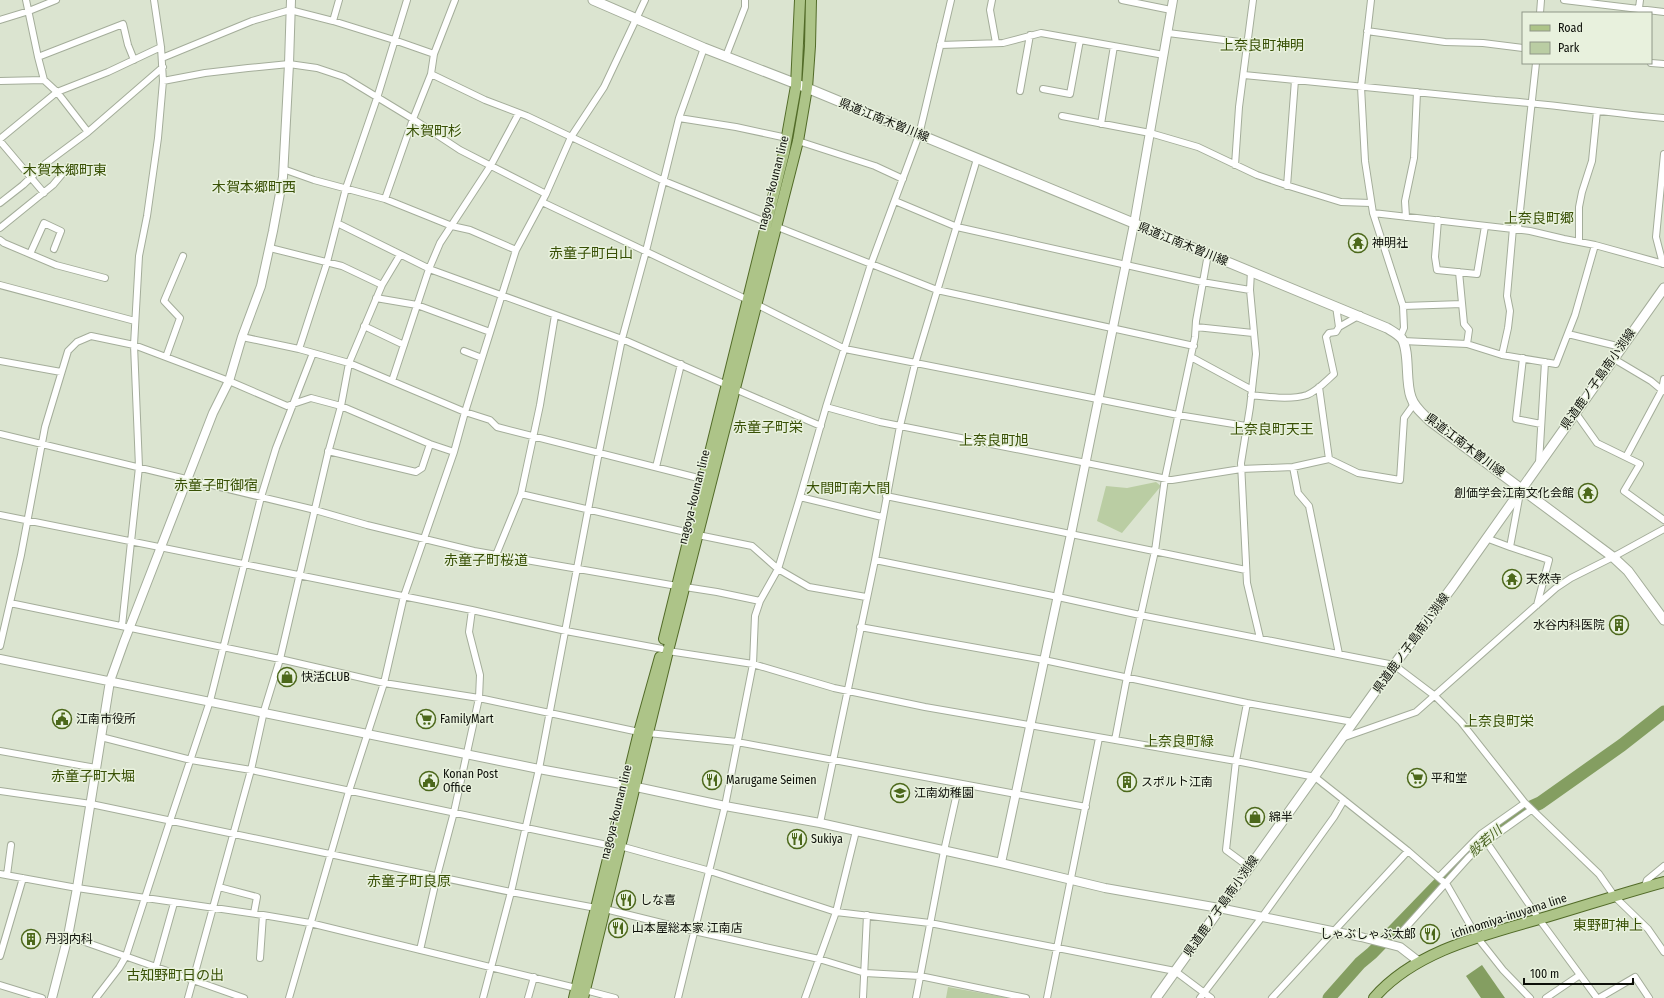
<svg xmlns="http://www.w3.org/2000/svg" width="1664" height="998" viewBox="0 0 1664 998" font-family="'Fira Sans Condensed','Noto Sans JP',sans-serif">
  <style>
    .green { fill: #bacda3 }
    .water { fill: #849e61 }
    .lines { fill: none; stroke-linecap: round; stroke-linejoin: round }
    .river { stroke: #849e61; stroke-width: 13 }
    .minor-casing { stroke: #a4ad9a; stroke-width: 8 }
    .tertiary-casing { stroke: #a4ad9a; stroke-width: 10 }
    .secondary-casing { stroke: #a4ad9a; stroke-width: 11 }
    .primary-casing { stroke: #526b28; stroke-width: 12 }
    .minor { stroke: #fff; stroke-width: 6 }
    .tertiary { stroke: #fff; stroke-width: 8 }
    .secondary { stroke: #fff; stroke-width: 9 }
    .primary { stroke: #adc488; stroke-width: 10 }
    .labels { text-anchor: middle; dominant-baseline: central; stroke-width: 3; stroke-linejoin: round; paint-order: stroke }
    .street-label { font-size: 12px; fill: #0d0f09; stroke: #e8f1dd }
    .poi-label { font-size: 12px; fill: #0d0f09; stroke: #e8f1dd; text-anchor: start }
    .water-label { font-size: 13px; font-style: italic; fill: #48611f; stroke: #e8f1dd }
    .quarter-label { font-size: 14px; fill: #385005; stroke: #e8f1dd }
  </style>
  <rect width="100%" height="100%" fill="#dbe4d0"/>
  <!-- green -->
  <path class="green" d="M1156,482L1161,486L1122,533L1097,521L1106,486L1127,488Z
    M948,987L1009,998H946Z"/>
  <!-- water -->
  <path class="water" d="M1482,965L1505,998H1481L1466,976Z"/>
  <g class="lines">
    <!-- river -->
    <path class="river" d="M1329,998L1360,963L1372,953L1463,859L1491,834L1522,811L1540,803L1622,745L1664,712"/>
    <!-- minor casing -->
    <g class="minor-casing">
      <path id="minor" d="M26,0L38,57L44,80L57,92L88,132
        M407,0L377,98L346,188L326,266L299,349L349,363L465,412L490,420L497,427L706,480
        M992,0L990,10L996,43
        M1122,0L1171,10
        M1371,0L1361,87L1365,161L1373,213L1403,306L1404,328L1400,337
        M1564,0L1664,12
        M1639,8L1640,0
        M1540,13L1541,0
        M0,20L29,11L56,0
        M333,21L339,0
        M1367,31L1445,42L1483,43L1523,48
        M1168,33L1248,43
        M940,45L1003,43L1041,33L1164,55
        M726,56L745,7V0
        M38,57L123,24L128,45L134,60
        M162,58L252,21L290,10L333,21L394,40L434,54
        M1651,63L1664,64
        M431,74L485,100L527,116L664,181L768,223
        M1244,75L1495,100C1551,104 1607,113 1664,118
        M0,81L44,80
        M163,81L205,73L248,68L289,64L317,68L344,77L413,119L460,150L546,194
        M1043,89L1070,94L1080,40
        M1020,91L1030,35
        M1062,116L1150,133L1198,147L1257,175L1289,186L1341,202L1371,203
        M679,118L736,127L787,138
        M1101,124L1114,46
        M0,139L57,92L108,72L161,47
        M0,141L44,193
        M798,141L875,166L903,179
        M1235,165L1239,107L1253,0
        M283,169L314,180L385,199L452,226L470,230L516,250
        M1287,186L1295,80
        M385,199L413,119L431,74L434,54L455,0
        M895,201L957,227L1202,282L1250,290
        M542,202L748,300
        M0,203L23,185L45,164L88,132L163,67
        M1373,213L1530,231L1564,239L1595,245L1664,264
        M1406,217L1405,201L1414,158L1417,92
        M1438,220L1435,257L1437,270L1477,274L1485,226
        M337,223L432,270L622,339L727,385
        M775,226L937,290L1194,346
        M0,228L53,185L68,167
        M1518,229L1536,63
        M0,240L4,243L56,265L105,278
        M1579,242V207L1582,192L1592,161L1597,111
        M270,248L342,266L382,285
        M30,254L44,223L61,231L54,249
        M1663,264L1656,237L1664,154
        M1251,271L1250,290L1256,354L1250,407L1241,463L1247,583L1260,638
        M1459,272L1464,324L1469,330L1467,344
        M0,285L135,321
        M376,298L417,305L490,332
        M756,304L845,349L1178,415L1246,426
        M1403,306L1462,304
        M364,326L404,345
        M1196,327L1253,333
        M1339,327L1360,315
        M1568,334L1621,347
        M242,337L299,349
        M1403,341L1467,344L1502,355L1556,364L1575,315L1595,245
        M464,351L482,358
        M1502,355L1508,328L1510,311L1507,296L1513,228
        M166,357L180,318L164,301L183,256
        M1191,357L1252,390
        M1523,358L1516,419L1541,424
        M1614,359L1651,381L1663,391
        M0,361L61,372
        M392,381L429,269L440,243L491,165L519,113
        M1319,387L1329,459
        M735,389L821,426
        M1251,395C1267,397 1291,400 1307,395C1317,391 1326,381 1334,374L1326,337L1329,333L1336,332L1339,327L1336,306
        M826,407L880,422L1172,480L1241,469L1293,467L1329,459L1358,473L1400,480L1404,418L1414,404
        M1575,412L1597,443L1640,464L1624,491L1664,520
        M0,434L315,510L367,525L474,551L677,586
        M328,451L416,472L422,468L430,444
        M1626,457L1662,390L1664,379
        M1539,463L1545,362
        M656,467L681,364
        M1293,467L1298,493L1309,506L1339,654
        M1520,493L1510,547L1549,560L1537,605
        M521,494L690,533
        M886,496L1246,570
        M800,497L882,517
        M0,515L472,610L566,631L662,649
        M698,535L752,546L778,569L809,587L866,597
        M1486,538L1510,547
        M496,555L521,494L540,405L555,315
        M875,560L1058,597L1140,615L1394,665L1435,696L1461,722L1525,803L1599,874L1615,897L1648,929L1664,952
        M685,587L717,592L760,601
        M10,603L280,659L384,683L479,698L639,732
        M122,626L139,467L134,345L139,256L147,216L158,138L163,81L161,47L154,0
        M860,627L1044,660L1247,703L1353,722
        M0,646L21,555L45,427L68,351L77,342L91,336L134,345L229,381L287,406L311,398L341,406L430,444L454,452
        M668,651L753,664L834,688L925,707L1236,761L1315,777L1408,851L1447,885L1477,937L1503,970L1530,998
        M1247,703L1236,761L1226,850L1249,867
        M648,733L737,742L1086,807
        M101,737L191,760L251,770L612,846
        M1342,738L1416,712L1556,588L1571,578L1613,557L1664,529
        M1115,740L1127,677L1155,551L1165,478L1195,337L1196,321L1208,254
        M0,751L96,768
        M0,791L91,804L511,892L596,908
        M820,823L875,560L900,426L915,364L977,159
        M1481,834L1539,919L1597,998
        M620,846L710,871L836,912L930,923L1175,971L1211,998
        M0,874L77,888L263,915L310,923L576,988
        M7,875L11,845
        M1439,877L1481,834L1525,803
        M219,887L257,897L254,913
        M1644,888L1647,880L1664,866
        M605,909L694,931L819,959L865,973L920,976L1026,998
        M1400,934L1469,857L1486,842L1531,810
        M68,936L244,998
        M420,950L437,876L454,812L479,698L480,675L469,632L472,610
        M0,956L23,878
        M260,958L263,915
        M156,967L174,903
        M0,985L42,998
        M585,990L615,998
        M96,998L119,968L126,956L170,821L210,701L261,497L276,448L313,353
        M188,998L251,770L264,711L280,659L328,453L341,406L349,363L382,285L400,255
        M289,998L349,791L384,683L404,596L454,452L465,412L516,250L546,194L571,137L604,87L645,0
        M483,998L511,892L539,769L599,452L622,339L646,251L679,118L704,48
        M528,998L534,977
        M678,998L725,806L753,664L755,616L760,601L778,569L800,497L826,407L871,264L919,135L951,0
        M805,998L836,912L856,831
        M863,998L867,915
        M916,998L944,851L959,784
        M1047,998L1099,738
        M1200,998L1262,917L1334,817L1344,800
        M1272,998L1408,851
        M1546,998L1580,975
        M1599,998L1635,977L1649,998"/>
    </g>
    <!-- tertiary casing -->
    <g class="tertiary-casing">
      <path id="tertiary" d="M0,659L539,769L627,785L725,806L820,823L1001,863L1105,888L1219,908L1361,937L1400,947L1418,961
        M1001,863L1071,534L1134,224L1173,0
        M52,998L68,936L77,888L110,681L124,642L213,413L229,381L242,337L261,286L273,231L283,177L289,64L291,0"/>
    </g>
    <!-- secondary casing -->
    <g class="secondary-casing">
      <path id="secondary" d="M593,0L704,48L807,88L1387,328C1392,331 1398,334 1402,339C1410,352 1405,381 1411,397C1414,407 1423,414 1430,421L1613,557L1628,571L1664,620
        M1156,998L1394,665L1453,586L1664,288"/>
    </g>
    <!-- primary casing -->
    <g class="primary-casing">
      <path id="primary" d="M664,639L784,153L796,86L800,0
        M574,998L639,732L660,657
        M583,998L668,651L798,141L807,88L810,46L811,0
        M1374,998C1417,948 1493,933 1553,915C1590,904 1627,892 1664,882"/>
    </g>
    <!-- minor -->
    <use href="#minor" class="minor"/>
    <!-- tertiary -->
    <use href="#tertiary" class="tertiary"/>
    <!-- secondary -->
    <use href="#secondary" class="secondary"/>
    <!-- primary -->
    <use href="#primary" class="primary"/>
  </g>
  <!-- icons -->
  <defs>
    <g id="temple-ring" transform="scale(1)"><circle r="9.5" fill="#e8f1dd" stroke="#4c681b" stroke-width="1.5"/><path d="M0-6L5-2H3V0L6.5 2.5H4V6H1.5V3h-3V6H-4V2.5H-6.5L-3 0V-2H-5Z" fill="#4c681b"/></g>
    <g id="building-ring" transform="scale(1)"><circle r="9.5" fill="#e8f1dd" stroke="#4c681b" stroke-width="1.5"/><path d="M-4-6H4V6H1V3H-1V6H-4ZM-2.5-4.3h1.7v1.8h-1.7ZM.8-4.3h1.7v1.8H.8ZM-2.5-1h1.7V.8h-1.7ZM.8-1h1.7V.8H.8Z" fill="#4c681b"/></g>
    <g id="shop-ring" transform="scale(1)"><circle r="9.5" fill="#e8f1dd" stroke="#4c681b" stroke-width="1.5"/><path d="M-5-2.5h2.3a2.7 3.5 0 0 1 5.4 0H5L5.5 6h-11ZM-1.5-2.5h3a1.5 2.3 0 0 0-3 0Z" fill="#4c681b"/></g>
    <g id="civic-ring" transform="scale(1)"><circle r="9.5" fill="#e8f1dd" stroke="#4c681b" stroke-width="1.5"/><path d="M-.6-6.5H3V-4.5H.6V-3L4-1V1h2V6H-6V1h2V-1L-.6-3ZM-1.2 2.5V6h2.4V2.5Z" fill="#4c681b"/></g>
    <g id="supermarket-ring" transform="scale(1)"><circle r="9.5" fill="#e8f1dd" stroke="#4c681b" stroke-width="1.5"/><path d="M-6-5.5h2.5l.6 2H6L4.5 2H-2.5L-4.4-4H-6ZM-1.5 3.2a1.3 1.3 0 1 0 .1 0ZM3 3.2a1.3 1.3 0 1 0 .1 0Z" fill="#4c681b"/></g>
    <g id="restaurant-ring" transform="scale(1)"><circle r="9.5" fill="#e8f1dd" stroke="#4c681b" stroke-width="1.5"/><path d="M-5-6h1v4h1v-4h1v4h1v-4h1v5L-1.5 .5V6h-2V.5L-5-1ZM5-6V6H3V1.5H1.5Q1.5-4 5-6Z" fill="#4c681b"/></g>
    <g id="school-ring" transform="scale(1)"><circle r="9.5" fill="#e8f1dd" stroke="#4c681b" stroke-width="1.5"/><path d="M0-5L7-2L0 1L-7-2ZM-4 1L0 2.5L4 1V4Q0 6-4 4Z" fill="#4c681b"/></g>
  </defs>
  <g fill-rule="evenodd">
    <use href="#temple-ring" x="1358" y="243"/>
    <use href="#temple-ring" x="1588" y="493"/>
    <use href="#temple-ring" x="1512" y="579"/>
    <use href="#building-ring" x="1619" y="625"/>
    <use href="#shop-ring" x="287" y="677"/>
    <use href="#civic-ring" x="62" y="719"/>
    <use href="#supermarket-ring" x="426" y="719"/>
    <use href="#supermarket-ring" x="1417" y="778"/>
    <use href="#restaurant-ring" x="712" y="780"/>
    <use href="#civic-ring" x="429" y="781"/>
    <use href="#building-ring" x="1127" y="782"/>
    <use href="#school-ring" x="900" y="793"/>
    <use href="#shop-ring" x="1255" y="817"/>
    <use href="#restaurant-ring" x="797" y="839"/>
    <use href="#restaurant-ring" x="626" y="900"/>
    <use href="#restaurant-ring" x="618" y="928"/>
    <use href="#restaurant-ring" x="1430" y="934"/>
    <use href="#building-ring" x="31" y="939"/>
  </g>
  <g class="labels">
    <!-- street labels -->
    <g class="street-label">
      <text transform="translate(884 120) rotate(22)">県道江南木曽川線</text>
      <text transform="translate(773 183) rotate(-76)">nagoya-kounan line</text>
      <text transform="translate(1183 244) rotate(22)">県道江南木曽川線</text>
      <text transform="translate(1598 379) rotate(-55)">県道鹿ノ子島南小渕線</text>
      <text transform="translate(1465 445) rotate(37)">県道江南木曽川線</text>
      <text transform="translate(694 497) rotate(-76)">nagoya-kounan line</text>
      <text transform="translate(1411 643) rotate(-54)">県道鹿ノ子島南小渕線</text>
      <text transform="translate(616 812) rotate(-76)">nagoya-kounan line</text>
      <text transform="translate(1221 906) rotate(-55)">県道鹿ノ子島南小渕線</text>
      <text transform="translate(1509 916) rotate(-18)">ichinomiya-inuyama line</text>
    </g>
    <!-- poi labels -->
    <g class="poi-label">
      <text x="1372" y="243">神明社</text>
      <text x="1574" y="493" text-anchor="end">創価学会江南文化会館</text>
      <text x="1526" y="579">天然寺</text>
      <text x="1605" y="625" text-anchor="end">水谷内科医院</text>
      <text x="301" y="677">快活CLUB</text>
      <text x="76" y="719">江南市役所</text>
      <text x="440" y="719">FamilyMart</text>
      <text x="443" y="774">Konan Post<tspan x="443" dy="14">Office</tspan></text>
      <text x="1431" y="778">平和堂</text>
      <text x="726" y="780">Marugame Seimen</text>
      <text x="1141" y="782">スポルト江南</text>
      <text x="914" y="793">江南幼稚園</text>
      <text x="1269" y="817">綿半</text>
      <text x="811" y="839">Sukiya</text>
      <text x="640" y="900">しな喜</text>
      <text x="632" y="928">山本屋総本家 江南店</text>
      <text x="1416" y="934" text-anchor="end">しゃぶしゃぶ太郎</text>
      <text x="45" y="939">丹羽内科</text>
    </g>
    <!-- water labels -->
    <g class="water-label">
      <text transform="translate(1485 841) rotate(-41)">般若川</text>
    </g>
    <!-- quarter labels -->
    <g class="quarter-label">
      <text x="1262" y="45">上奈良町神明</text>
      <text x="434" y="131">木賀町杉</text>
      <text x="65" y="170">木賀本郷町東</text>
      <text x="254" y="187">木賀本郷町西</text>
      <text x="1539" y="218">上奈良町郷</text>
      <text x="591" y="253">赤童子町白山</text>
      <text x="768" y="427">赤童子町栄</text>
      <text x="1272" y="429">上奈良町天王</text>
      <text x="994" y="440">上奈良町旭</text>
      <text x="216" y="485">赤童子町御宿</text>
      <text x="848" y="488">大間町南大間</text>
      <text x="486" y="560">赤童子町桜道</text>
      <text x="1499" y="721">上奈良町栄</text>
      <text x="1179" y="741">上奈良町緑</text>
      <text x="93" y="776">赤童子町大堀</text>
      <text x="409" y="881">赤童子町良原</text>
      <text x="1608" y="925">東野町神上</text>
      <text x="175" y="975">古知野町日の出</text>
    </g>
  </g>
  <!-- legend -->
  <rect x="1522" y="12" width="130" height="52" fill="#e8f1dd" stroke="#909788"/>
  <rect x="1530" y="25" width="20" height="6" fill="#adc488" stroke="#909788"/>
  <text x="1558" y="32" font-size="12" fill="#0d0f09">Road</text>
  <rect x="1530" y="42" width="20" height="12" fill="#bacda3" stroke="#909788"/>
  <text x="1558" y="52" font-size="12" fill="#0d0f09">Park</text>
  <!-- scale -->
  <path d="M1524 978v6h109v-6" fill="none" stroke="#0d0f09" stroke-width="2"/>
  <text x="1530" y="978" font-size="12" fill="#0d0f09" stroke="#e8f1dd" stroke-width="3" paint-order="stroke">100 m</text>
</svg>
